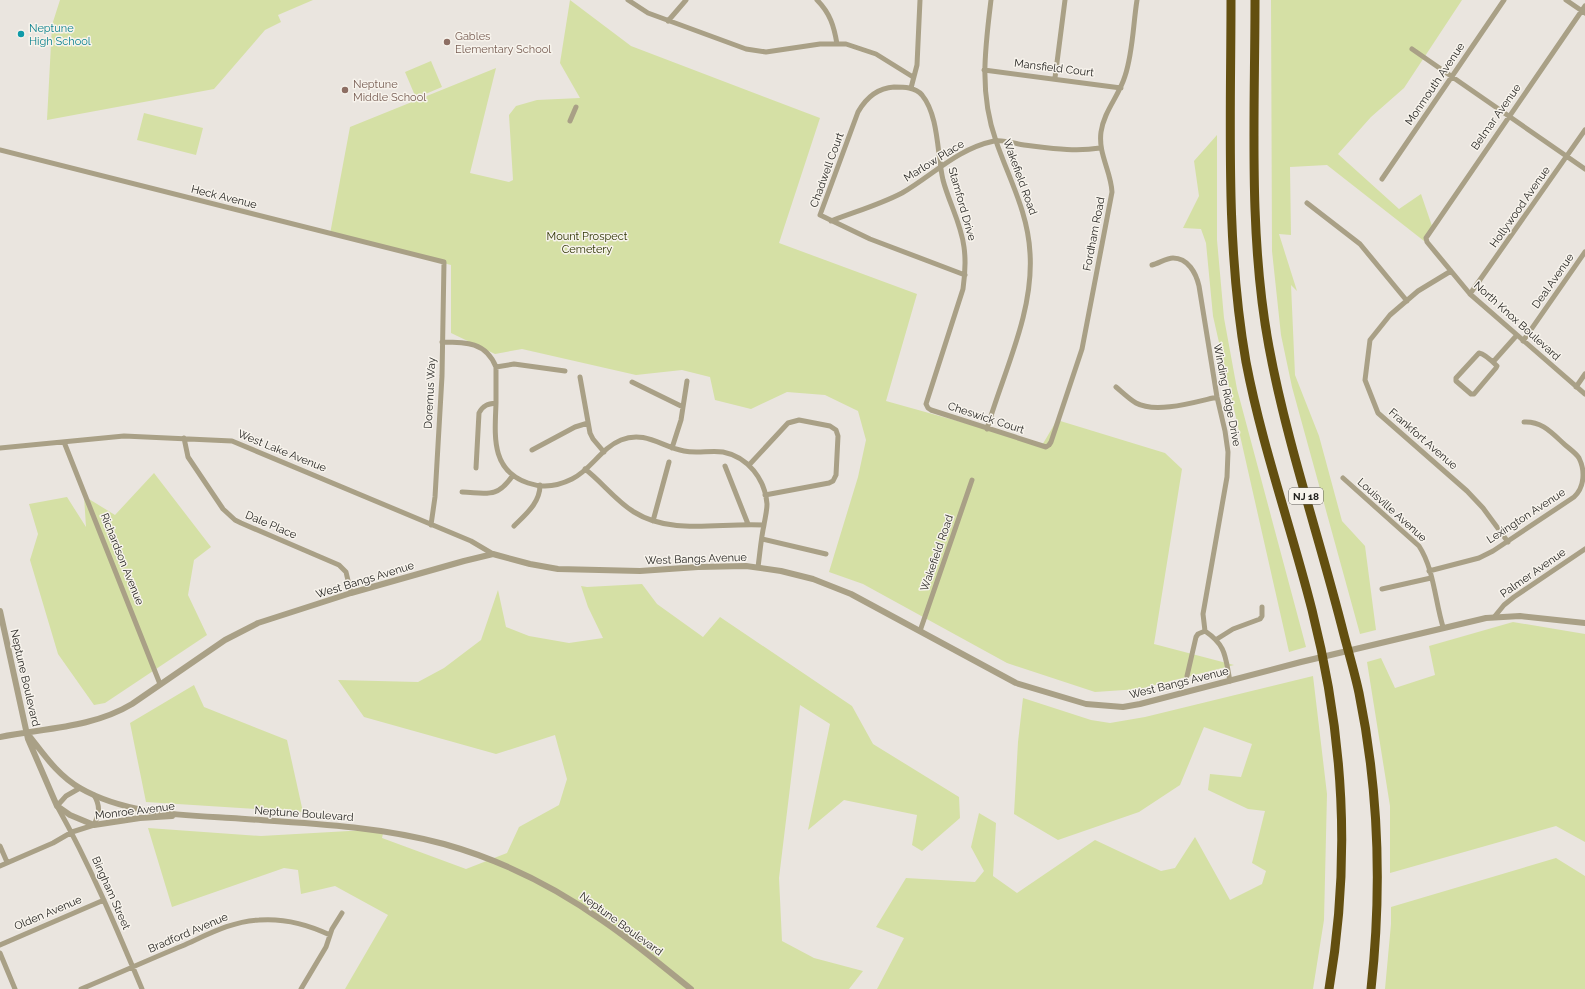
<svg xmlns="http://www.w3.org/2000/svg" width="1585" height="989" viewBox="0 0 1585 989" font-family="Raleway,sans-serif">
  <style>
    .green { fill: #d5e0a5 }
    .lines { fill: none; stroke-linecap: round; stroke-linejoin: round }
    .minor { stroke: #a9a086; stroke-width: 5 }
    .tertiary { stroke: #a9a086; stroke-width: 6 }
    .motorway { stroke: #634f10; stroke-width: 9 }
    .culture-dot { fill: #0f9aa8; stroke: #f7f3ec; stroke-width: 1.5 }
    .education-dot { fill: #8d6e63; stroke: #f7f3ec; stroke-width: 1.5 }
    .labels { text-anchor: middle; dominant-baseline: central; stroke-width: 3; stroke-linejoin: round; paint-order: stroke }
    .shield { fill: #f7f3ec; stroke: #605f5a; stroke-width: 1 }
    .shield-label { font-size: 10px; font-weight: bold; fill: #201f1c }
    .culture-label { font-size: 11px; fill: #0d838f; stroke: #f7f3ec; text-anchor: start }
    .education-label { font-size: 11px; fill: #785e54; stroke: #f7f3ec; text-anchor: start }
    .street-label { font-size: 11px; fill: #201f1c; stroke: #f7f3ec }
    .park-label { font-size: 11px; fill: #2e3403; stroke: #f7f3ec }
  </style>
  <rect width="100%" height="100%" fill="#eae5df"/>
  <!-- green -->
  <path class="green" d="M60,0H313L278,15L281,22L265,30L214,89L47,120L52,25Z
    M570,0L631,46L820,118L779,243L917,294L886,401L979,427L1041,447L1057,420L1165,453L1182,469L1154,644L1234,665L1139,689L1095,692L1007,663L863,584L829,572L858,477L866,440L858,411L825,395L787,392L751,409L715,400L710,377L682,370L636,375L522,349L495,354L451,333V265L330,234L350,127L496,68L470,173L509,182L513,180L509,115L516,106L537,100L580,98L560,63Z
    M1271,0H1462L1404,88L1371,117L1338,154L1399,209L1421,194L1432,226L1424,241L1327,165L1290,167L1291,235L1279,234L1297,291L1291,285L1295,375L1319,436L1342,521L1365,546L1376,630L1360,634L1292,387L1281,335L1272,251Z
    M431,61L442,87L416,98L405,72Z
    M144,113L203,128L196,155L137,140Z
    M1217,135V240L1224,318L1237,389L1306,647L1289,652L1213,316L1206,243L1201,229L1183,228L1199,196L1194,161Z
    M154,473L211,547L194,560L188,595L207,635L105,703L94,705L58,654L30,560L38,534L29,504L67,497L86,527L84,496L115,515Z
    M642,584L657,604L703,637L720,617L852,706L873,744L959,797L960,818L922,851L912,845L917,815L844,800L808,830L830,724L800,705L779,878L782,941L814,958L863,971L849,989H345L388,915L335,886L301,894L298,870L284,868L172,907L148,828L261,836L384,829L382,838L466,869L507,853L519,827L559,805L567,779L555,735L496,754L364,717L338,680L418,682L444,668L481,640L498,590L506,627L529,636L569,643L603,638L588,607L581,586L587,587Z
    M1513,622L1585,634V842L1556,826L1390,873V806L1367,662L1381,658L1395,688L1435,675L1429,646Z
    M1313,676L1327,794L1324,920L1313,989H877L904,938L876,927L906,878L975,882L984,871L971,847L979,813L996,823L993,876L1017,893L1095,840L1161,871L1175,868L1195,837L1230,900L1262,884L1266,871L1252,863L1265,811L1248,809L1208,790L1210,774L1241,777L1252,744L1204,727L1180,785L1139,812L1058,840L1014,814L1018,742L1023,698L1091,720L1110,723L1145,717Z
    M194,685L204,707L287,740L303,812L146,802L130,723Z
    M1556,858L1585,876V989H1385L1391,924V907Z"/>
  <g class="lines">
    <!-- minor -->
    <path class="minor" d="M628,0L648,13L746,49L766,52L820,44H846L876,54L913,77
      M817,0C830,13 834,26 837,44
      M1566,0L1585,13
      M1585,6L1426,238L1427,242L1470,294L1585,394
      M668,21L686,0
      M1412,49L1585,169
      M984,70L1121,88
      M1055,78L1065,0
      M911,88L917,65L920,0
      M570,121L576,107
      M0,150L444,262L442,376L435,497L431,525
      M1382,179L1504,0
      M1307,203L1360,244L1407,301
      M831,221C854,212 879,205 902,193C933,175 957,149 994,141C1003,139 1016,144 1024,145C1050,148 1074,152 1100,148
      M1152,265C1159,263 1167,258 1173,258C1188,258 1196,273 1199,286L1217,397L1225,431L1228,452L1227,477L1203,614L1205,631C1227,646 1225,657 1230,681
      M1451,271L1418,291L1390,315L1370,340L1365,380L1378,413L1467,491L1483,508L1508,542
      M965,275L870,239L820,215L858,112C866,98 877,88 894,87C904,87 915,87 922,95C939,116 937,154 943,180C949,203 961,223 964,247C966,261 965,275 963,289L926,404L928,408L931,410L1046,447L1049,445L1051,442L1082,349L1112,192C1111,171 1098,154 1101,132C1104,111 1119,96 1125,76C1133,52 1133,25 1137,0
      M1470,294L1585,130
      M1523,341L1585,252
      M442,342C466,342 486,342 496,367C496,379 496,391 496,403C495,435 490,470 528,483C542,488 558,486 572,479C591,470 601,448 621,440C645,430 662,447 684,451C697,454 710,450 723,452C748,457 765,479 767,504C767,511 765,518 764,525C761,538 760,553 758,567
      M1479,353C1485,354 1492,361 1497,366L1496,368L1474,394H1471L1456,381V378Z
      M1493,362L1517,335
      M496,367L514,364L565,371
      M580,377L590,433L593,439L604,452
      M632,382L683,407
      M1116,387C1122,392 1129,399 1136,403C1156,414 1195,402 1217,397
      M1576,387L1585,374
      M987,429C1003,373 1034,313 1030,253C1028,212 1009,179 996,141C979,93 985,49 991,0
      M184,438L188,457L223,509L235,520L241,523L339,565L346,572L351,593
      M64,442L160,684
      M0,448L124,436L232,441L471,541L493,554
      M672,448L681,420L687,381
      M532,450L575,427L588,423
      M750,464L788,423L799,420L830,426L836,430L838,436L836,475L833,481L829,483L765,495
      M725,466L748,524
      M476,468L479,413C483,405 488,404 496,403
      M585,469C602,482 616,501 634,512C672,536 721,522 764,525
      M1343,478L1419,546C1434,569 1435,601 1443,627
      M462,492C487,493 497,499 513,475
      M653,521L669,462
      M514,526C526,514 540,503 540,485
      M762,539L826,554
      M1429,571L1479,558L1493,551L1574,497C1585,487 1585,470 1579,458C1575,452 1568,448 1563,443C1551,432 1541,421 1524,422
      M1382,589L1431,578
      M1495,616L1504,605L1514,597L1585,549
      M920,631L972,480
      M1217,639L1233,629L1260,619L1262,616V607
      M1187,676L1196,637L1198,634L1205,631
      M80,788L66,796L57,806C90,865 116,927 142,989
      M0,846L7,862
      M0,866L53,843L72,832L94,825C99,814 101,807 94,795
      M0,945L104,900
      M0,953L15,989
      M81,989C115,975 148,960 182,946C207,935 232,921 259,920C285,918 307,924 330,935
      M301,989L326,947L332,929L342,913"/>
    <!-- tertiary -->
    <path class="tertiary" d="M0,611L28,739L57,806L70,815L94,825L140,818L172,816
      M27,733C43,753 57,775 80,788C125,814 181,815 231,818C302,823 374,825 444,844C501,860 555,887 603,921C634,942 662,966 691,989
      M0,737C45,728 92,728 132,704L225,640L258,623L351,593L464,561L493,554L530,564L558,569L640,571L698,567L746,566L781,571L813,579L851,594L1016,683L1086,704L1123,707L1140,704L1301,662L1486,618L1520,616L1585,623"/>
    <!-- motorway -->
    <path class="motorway" d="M1231,0C1231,121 1225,242 1246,362C1262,446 1291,527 1312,610C1344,737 1351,860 1329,989
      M1255,0C1255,113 1248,235 1269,347C1287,444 1320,539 1344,635C1349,654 1355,674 1359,693C1379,791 1382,890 1371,989"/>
  </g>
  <!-- markers -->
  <circle class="culture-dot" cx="21" cy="34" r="4"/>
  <g class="education-dot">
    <circle cx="447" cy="42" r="4"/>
    <circle cx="345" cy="90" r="4"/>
  </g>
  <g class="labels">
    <!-- shield labels -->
    <rect class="shield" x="1289" y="488" width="34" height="16" rx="3"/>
    <g class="shield-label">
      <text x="1306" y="496">NJ 18</text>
    </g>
    <!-- culture labels -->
    <g class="culture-label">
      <text x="29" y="28">Neptune<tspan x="29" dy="13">High School</tspan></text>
    </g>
    <!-- education labels -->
    <g class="education-label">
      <text x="455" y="36">Gables<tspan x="455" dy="13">Elementary School</tspan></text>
      <text x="353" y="84">Neptune<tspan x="353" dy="13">Middle School</tspan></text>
    </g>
    <!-- street labels -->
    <g class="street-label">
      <text transform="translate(1054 68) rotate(7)">Mansfield Court</text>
      <text transform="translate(1435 84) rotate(-56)">Monmouth Avenue</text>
      <text transform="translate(1496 117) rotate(-55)">Belmar Avenue</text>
      <text transform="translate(934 161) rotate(-32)">Marlow Place</text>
      <text transform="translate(827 170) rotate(-70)">Chadwell Court</text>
      <text transform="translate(1020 177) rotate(70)">Wakefield Road</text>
      <text transform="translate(224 197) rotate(14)">Heck Avenue</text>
      <text transform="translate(962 204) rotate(74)">Stamford Drive</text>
      <text transform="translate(1520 207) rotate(-55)">Hollywood Avenue</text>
      <text transform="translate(1094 234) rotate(-79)">Fordham Road</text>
      <text transform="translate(1553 281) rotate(-55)">Deal Avenue</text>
      <text transform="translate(1517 321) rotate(42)">North Knox Boulevard</text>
      <text transform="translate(430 393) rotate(-87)">Doremus Way</text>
      <text transform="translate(1227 395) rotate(79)">Winding Ridge Drive</text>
      <text transform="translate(986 418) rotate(18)">Cheswick Court</text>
      <text transform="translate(1423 439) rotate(41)">Frankfort Avenue</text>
      <text transform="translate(282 451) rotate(22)">West Lake Avenue</text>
      <text transform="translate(1392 510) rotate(42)">Louisville Avenue</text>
      <text transform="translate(1526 516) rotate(-33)">Lexington Avenue</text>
      <text transform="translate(271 525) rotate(23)">Dale Place</text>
      <text transform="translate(937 553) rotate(-71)">Wakefield Road</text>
      <text transform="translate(122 559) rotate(68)">Richardson Avenue</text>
      <text transform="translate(696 559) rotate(-2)">West Bangs Avenue</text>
      <text transform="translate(1533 573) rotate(-35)">Palmer Avenue</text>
      <text transform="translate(365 580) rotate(-17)">West Bangs Avenue</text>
      <text transform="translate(25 678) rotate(77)">Neptune Boulevard</text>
      <text transform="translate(1179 683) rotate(-14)">West Bangs Avenue</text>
      <text transform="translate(135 811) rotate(-7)">Monroe Avenue</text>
      <text transform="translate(304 814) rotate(4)">Neptune Boulevard</text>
      <text transform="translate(111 893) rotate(66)">Bingham Street</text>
      <text transform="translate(48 913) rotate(-23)">Olden Avenue</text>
      <text transform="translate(621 924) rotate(36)">Neptune Boulevard</text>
      <text transform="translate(188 933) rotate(-23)">Bradford Avenue</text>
    </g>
    <!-- park labels -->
    <g class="park-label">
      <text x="587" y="236">Mount Prospect<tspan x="587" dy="13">Cemetery</tspan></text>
    </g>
  </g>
</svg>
